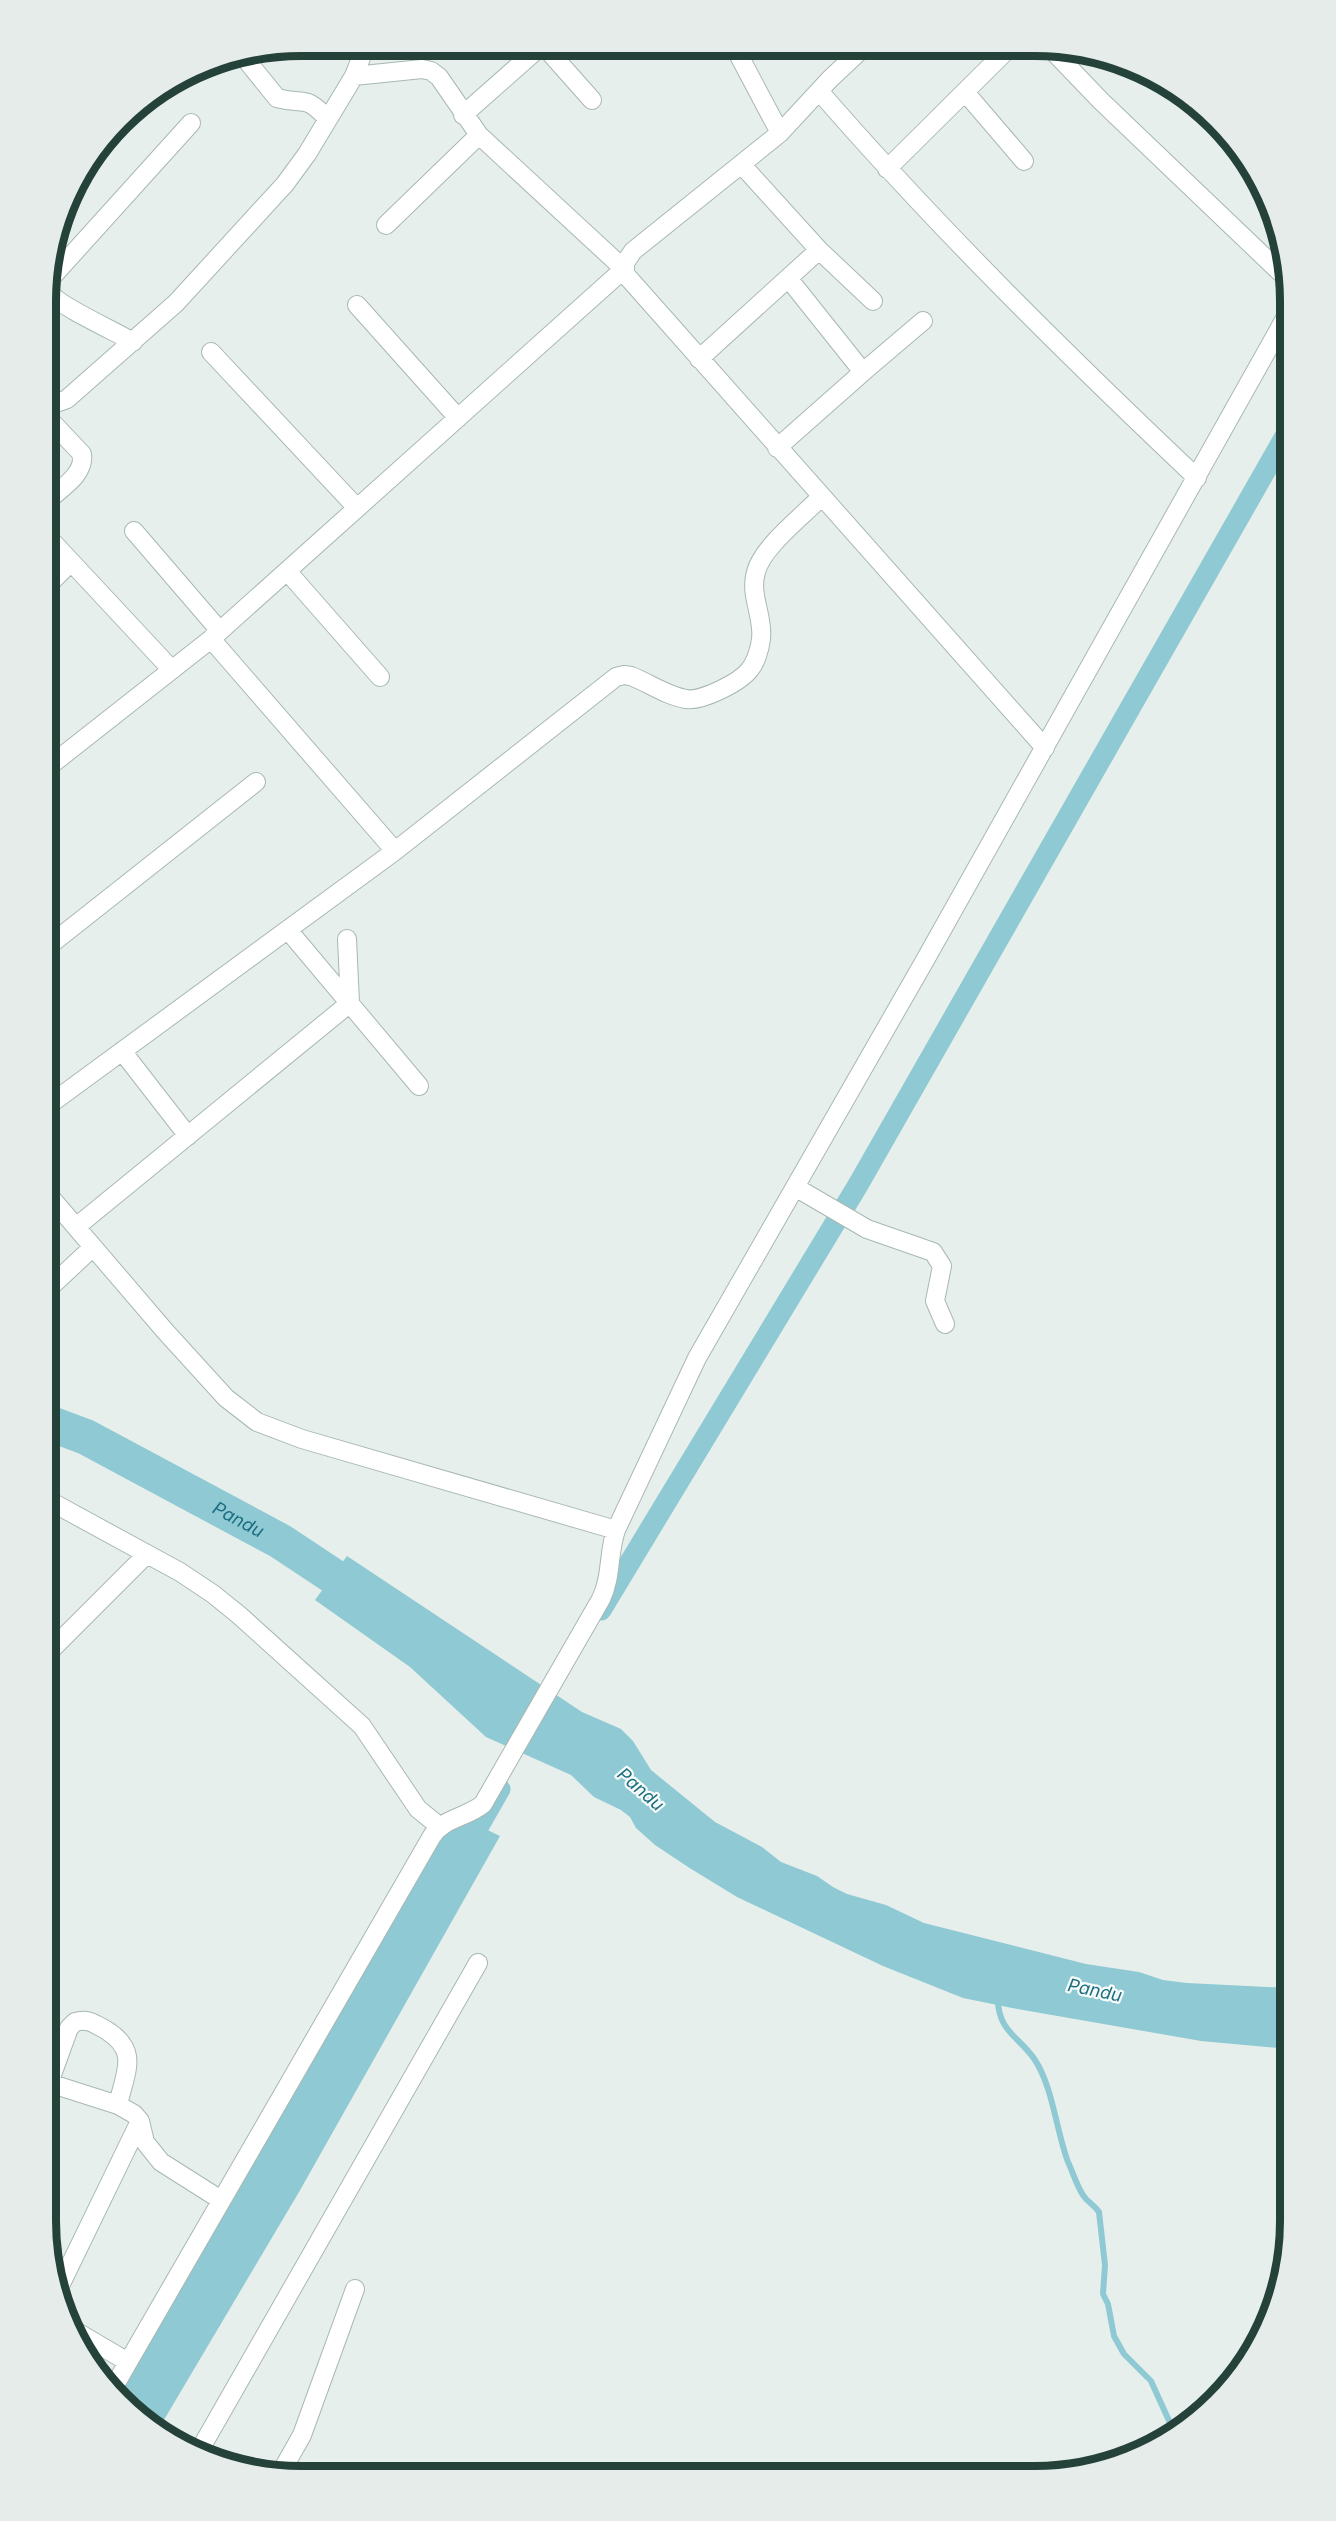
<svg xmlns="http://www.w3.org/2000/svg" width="1336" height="2521" viewBox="0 0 1336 2521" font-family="Inter,sans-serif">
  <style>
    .water { fill: #8ec9d4 }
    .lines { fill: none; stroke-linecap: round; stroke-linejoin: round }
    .stream { stroke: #8ec9d4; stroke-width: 6 }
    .canal { stroke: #8ec9d4; stroke-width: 21 }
    .river { stroke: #8ec9d4; stroke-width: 36 }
    .minor-casing { stroke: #a8b8b2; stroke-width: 20 }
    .minor { stroke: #fff; stroke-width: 18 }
    .labels { text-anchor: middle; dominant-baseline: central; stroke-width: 4.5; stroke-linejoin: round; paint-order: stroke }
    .water-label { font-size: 18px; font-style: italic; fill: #1c6f80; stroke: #f7fbf9 }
    .rim { fill: none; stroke: #24423a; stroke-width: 8 }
  </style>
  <rect width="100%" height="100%" fill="#e6efeb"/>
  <!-- water -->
  <path class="water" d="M347,1556L582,1712L621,1729L633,1741L651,1770L715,1822L762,1847L781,1862L817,1876L833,1887L847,1894L886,1905L924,1923L1086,1964L1139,1972L1163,1980L1187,1983L1290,1988V2049L1201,2041L1012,2008L963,1998L883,1966L737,1897L688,1867L655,1845L636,1828L630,1817L621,1810L594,1797L571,1775L486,1737L410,1667L315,1600Z
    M456,1815L500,1836L299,2192L158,2430L132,2413L118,2397L430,1854Z"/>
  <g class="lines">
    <!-- stream -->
    <path class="stream" d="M998,1999C998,2032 1020,2037 1035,2060C1053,2088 1056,2130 1068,2162C1073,2172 1078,2191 1086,2199C1091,2204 1095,2206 1099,2212L1105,2265L1103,2294L1108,2304L1114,2336L1124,2354L1151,2381L1175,2434"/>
    <!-- canal -->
    <path class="canal" d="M601,1610L858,1185L1291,426
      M465,1850L500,1789"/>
    <!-- river -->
    <path class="river" id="s1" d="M46,1422L86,1437L280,1541L372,1602"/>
    <!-- minor casing -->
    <g class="minor-casing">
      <path id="minor" d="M545,47L592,100
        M735,48L780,133
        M863,48L830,79L780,133L633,251L625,263V274L1045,748
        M1052,50L1101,101L1280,272L1287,276
        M243,56L277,98C306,106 303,93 328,119
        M819,91C937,227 1066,354 1197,478
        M965,92L1024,161
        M463,115L541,46
        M742,165L819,250L873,301
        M887,169L1008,49
        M386,225L479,135
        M357,305L458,418
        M133,342C118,333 62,307 53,296C49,291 50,284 51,278L191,123
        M211,352L357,508
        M699,359L819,250
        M863,372L923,321
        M47,403H56L67,399L176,303L285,184L307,154L354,76L366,45
        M777,448L863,372L788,278
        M47,501C61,488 85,475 82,454L47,417
        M134,531L220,631
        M47,536L172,670
        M287,571L380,677
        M47,586L71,562
        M211,639L395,851
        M47,768L211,639L624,269L479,135L439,77L431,71L422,69L354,76
        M288,930L419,1086
        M46,948L256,782
        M122,1051L188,1136
        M46,1107L395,851L616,677L624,675L631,676C649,683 667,696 686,699C701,702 741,682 750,669C756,662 760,648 761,639C764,617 749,595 756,572C762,547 803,516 821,497
        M795,1187L867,1229L933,1252L942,1266L935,1301L945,1324
        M46,1192L165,1331L226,1398L257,1422L302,1439L616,1530
        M76,1227L350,1003L347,939
        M46,1291L93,1247
        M46,1499L180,1572L213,1594L239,1615L362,1726L418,1809L439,1826
        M46,1655L147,1554
        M49,2083L118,2105
        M45,2094L69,2028L75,2022C88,2018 95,2024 106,2030C140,2051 125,2072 118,2105L134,2114L140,2121L145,2142L161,2162L221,2200
        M57,2292L140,2121
        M72,2329L128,2362
        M112,2390L432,1836C445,1817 466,1818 483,1804L601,1599C612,1576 608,1553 616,1530L697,1358L924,962L1291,308
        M198,2453L478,1963
        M280,2474L302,2435L355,2289"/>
    </g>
    <!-- minor -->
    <use href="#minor" class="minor"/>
  </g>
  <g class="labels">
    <!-- water labels -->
    <g class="water-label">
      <text stroke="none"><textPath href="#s1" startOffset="216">Pandu</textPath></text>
      <text transform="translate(641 1789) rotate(41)">Pandu</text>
      <text transform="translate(1095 1990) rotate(12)">Pandu</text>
    </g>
  </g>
  <!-- crop -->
  <path d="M0 0H1336V2521H0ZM301 56H1035A245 245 0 0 1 1280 301V2221A245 245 0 0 1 1035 2466H301A245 245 0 0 1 56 2221V301A245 245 0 0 1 301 56Z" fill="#e6ecea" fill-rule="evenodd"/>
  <path class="rim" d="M301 56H1035A245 245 0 0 1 1280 301V2221A245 245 0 0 1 1035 2466H301A245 245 0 0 1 56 2221V301A245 245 0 0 1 301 56Z"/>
</svg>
